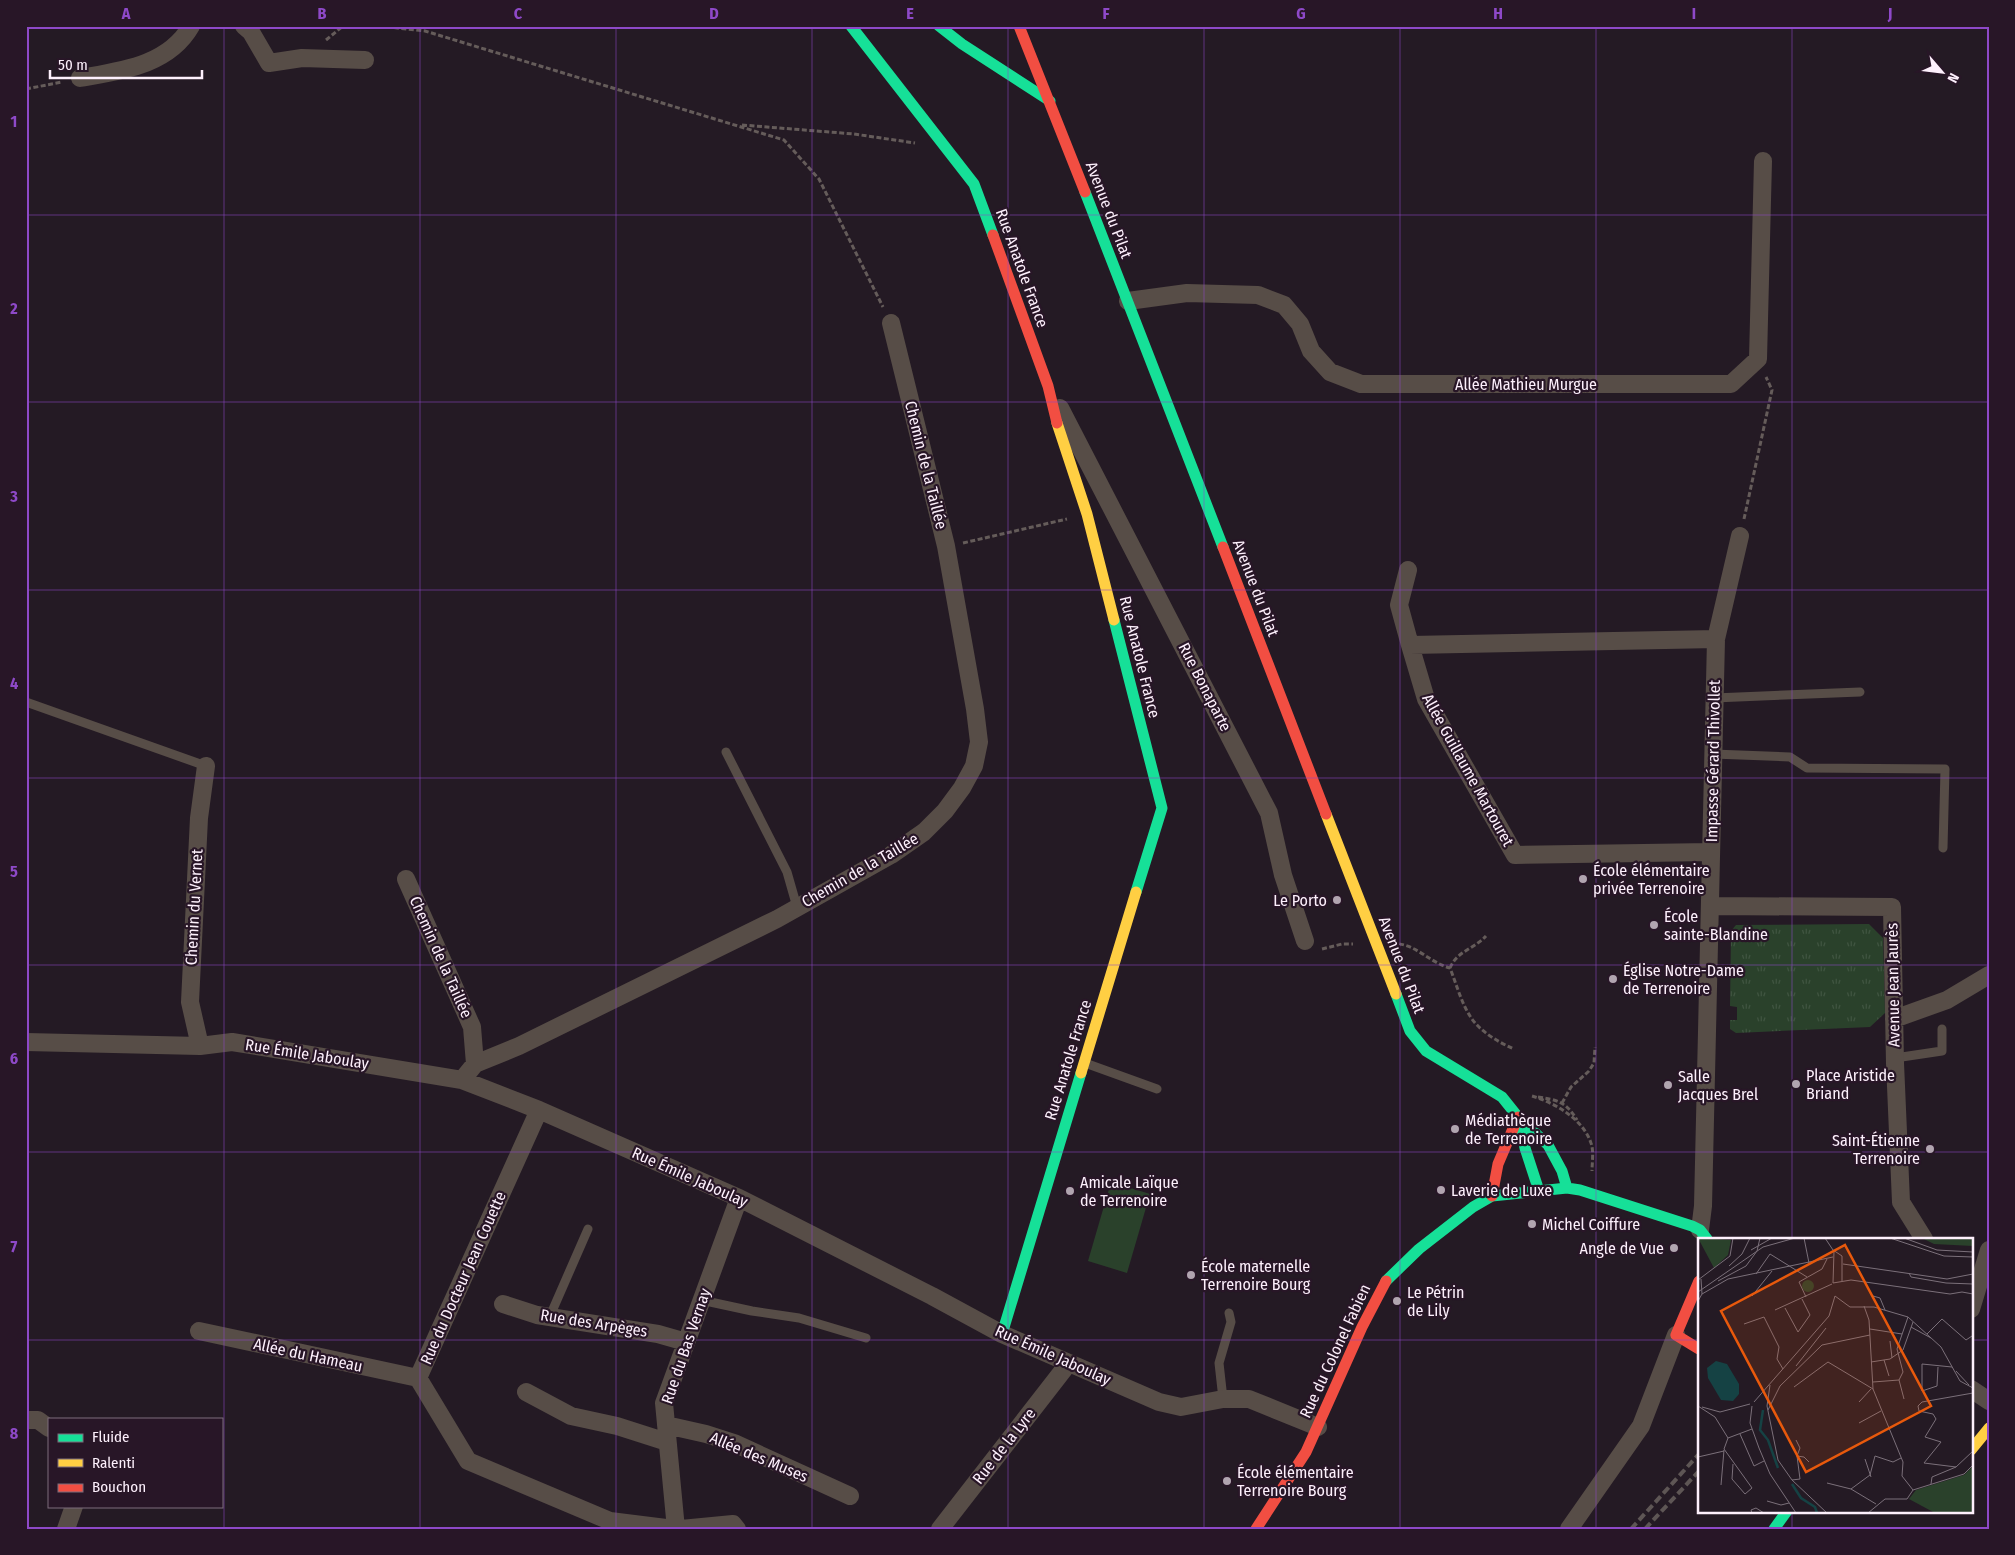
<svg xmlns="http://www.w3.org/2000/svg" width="2015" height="1555" viewBox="0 0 2015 1555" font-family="'Fira Sans Condensed',sans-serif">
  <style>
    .grass { fill: url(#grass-tufts) }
    .garden { fill: #2a412b }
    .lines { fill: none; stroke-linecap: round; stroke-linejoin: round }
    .path { stroke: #655c5a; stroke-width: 3; stroke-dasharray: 5 2.5; stroke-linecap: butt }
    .lane { stroke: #574d47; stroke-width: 9 }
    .street { stroke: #574d47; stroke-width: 18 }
    .fast { stroke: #16e098; stroke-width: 11 }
    .slow { stroke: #ffcf43; stroke-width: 11 }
    .jam { stroke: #f24e42; stroke-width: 11 }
    .rail { stroke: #5e5655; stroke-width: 4; stroke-dasharray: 8 4; stroke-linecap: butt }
    .grid { fill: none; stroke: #8e49c8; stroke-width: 1; stroke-opacity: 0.55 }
    .poi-dot { fill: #b1a5b0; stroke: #281627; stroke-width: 2 }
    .labels { text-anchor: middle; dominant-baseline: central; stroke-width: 4.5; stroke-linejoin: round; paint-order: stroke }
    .street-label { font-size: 16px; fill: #fdf0fc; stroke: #281627 }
    .poi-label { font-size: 16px; fill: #fdf0fc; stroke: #281627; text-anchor: start }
    .inset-river { fill: none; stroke: #154244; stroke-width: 2.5 }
    .inset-road { fill: none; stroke: #7b707a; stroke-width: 1 }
    .view { fill: #e8590c; fill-opacity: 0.15; stroke: #e8590c; stroke-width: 2.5 }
    .inset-edge { fill: none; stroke: #fdf0fc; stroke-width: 2.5 }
    .neatline { fill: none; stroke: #8e49c8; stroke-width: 2 }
    .grid-label { font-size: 16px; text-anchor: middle; font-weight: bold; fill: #8e49c8 }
  </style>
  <defs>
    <pattern id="grass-tufts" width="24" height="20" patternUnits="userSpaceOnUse" patternTransform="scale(1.25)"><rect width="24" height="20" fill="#2a412b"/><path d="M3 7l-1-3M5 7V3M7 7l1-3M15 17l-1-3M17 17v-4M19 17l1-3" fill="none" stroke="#3f5440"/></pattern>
  </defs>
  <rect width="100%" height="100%" fill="#241a24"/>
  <!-- grass -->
  <path class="grass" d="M1869,924L1883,938L1885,1013L1870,1027L1736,1033L1730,1029V1020H1737V1007L1730,1006L1731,931L1736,925Z"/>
  <!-- garden -->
  <path class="garden" d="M1111,1182L1150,1194L1127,1273L1088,1261Z"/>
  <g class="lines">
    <!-- path -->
    <path class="path" d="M379,26L425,31L784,140L819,179L883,307
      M326,40L343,26
      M26,89L62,82
      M742,125L854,134L915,143
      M1744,519L1772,390L1766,377
      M963,543L1067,519
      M1399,944C1417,946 1431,963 1450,968C1456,983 1461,1002 1470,1016C1479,1031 1498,1042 1514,1049
      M1322,949L1342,944H1353
      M1450,968C1457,951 1474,949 1486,936
      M1532,1096C1555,1103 1583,1119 1591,1143C1594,1151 1592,1163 1592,1171
      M1538,1097C1558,1100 1566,1102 1577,1120
      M1562,1103L1571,1087L1589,1071L1594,1063L1595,1047"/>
    <!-- lane -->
    <path class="lane" d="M1714,698L1860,692
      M26,702L206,766
      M726,752L787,872L797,907
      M1713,754L1790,757L1807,768L1945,769L1943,848
      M1895,1058L1942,1051V1029
      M1085,1063L1157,1089
      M701,1300L752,1311L799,1318L866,1338
      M550,1316L588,1229
      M1223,1399L1219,1363L1231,1322L1229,1313"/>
    <!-- street -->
    <path class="street" d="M244,26L251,32L269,63L302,58L365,60
      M80,78C120,71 168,66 191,26
      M1128,301L1187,293L1258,295L1284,305L1300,324L1311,351L1330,372L1361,384H1731L1758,359L1763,161
      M1060,408L1269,813L1283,875L1305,941
      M1408,570L1399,605L1410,645
      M1711,852L1515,855L1426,699L1410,645L1716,639
      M406,879L472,1027L475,1064
      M1710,906L1892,907L1895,1063L1901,1202L1924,1239
      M1894,1019L1947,1000L1989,975
      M26,1042L200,1046L232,1042L462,1080L539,1110L739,1198L932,1296L1002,1334L1159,1402L1181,1407L1223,1399H1249L1318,1427
      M200,1046L190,1002L199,818L206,766
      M462,1080L475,1064L519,1046L777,919L891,855L924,832L945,811L962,788L974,766L979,742L975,709L946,546L891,323
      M539,1110L418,1378L468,1461L610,1521L674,1529
      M1700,1230L1703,1206L1716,639L1740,536
      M503,1304L537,1315L658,1334L686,1342
      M1971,1309L1989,1250
      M199,1331L418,1378
      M1971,1389L1989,1401
      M526,1392L571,1416L617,1426L667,1442
      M26,1420H38L49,1428
      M666,1425L706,1434L734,1443L850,1496
      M66,1529L74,1506
      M676,1529L664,1403L739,1198
      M681,1529L733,1524L737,1529
      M940,1529L1068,1364
      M1569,1529L1641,1426L1676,1335"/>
    <!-- fast -->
    <path class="fast" d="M851,26L974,184L993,235
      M939,26L962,44L1050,101
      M1085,192L1223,547
      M1114,620L1162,808L1136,892
      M1396,994L1410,1031L1426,1051L1502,1097L1518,1117L1548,1145L1562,1171L1567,1188
      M1518,1117L1525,1148L1539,1191
      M1386,1281L1419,1249L1473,1207L1492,1196L1567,1188L1580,1190L1692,1226L1700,1230L1707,1239
      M1002,1334L1081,1073
      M1774,1529L1787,1511"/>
    <!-- slow -->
    <path class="slow" d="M1057,423L1087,514L1114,620
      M1326,814L1396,994
      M1081,1073L1136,892
      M1971,1450L1989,1428"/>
    <!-- jam -->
    <path class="jam" d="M1019,26L1085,192
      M993,235L1048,386L1057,423
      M1223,547L1326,814
      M1492,1196L1498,1164L1518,1117
      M1699,1281L1676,1335L1699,1349
      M1256,1529L1306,1452L1362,1327L1386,1281"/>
    <!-- rail -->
    <path class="rail" d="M1631,1529L1699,1454
      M1645,1529L1699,1471"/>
  </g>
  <!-- grid -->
  <path class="grid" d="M224,26V1529M420,26V1529M616,26V1529M812,26V1529M1008,26V1529M1204,26V1529M1400,26V1529M1596,26V1529M1792,26V1239M26,215H1989M26,402H1989M26,590H1989M26,778H1989M26,965H1989M26,1152H1989M26,1340H1699M1971,1340H1989M1792,1511V1529"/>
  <!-- markers -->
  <g class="poi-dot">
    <circle cx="1583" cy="879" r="5"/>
    <circle cx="1337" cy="900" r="5"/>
    <circle cx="1654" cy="925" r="5"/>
    <circle cx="1613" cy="979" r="5"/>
    <circle cx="1796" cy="1084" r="5"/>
    <circle cx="1668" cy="1085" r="5"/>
    <circle cx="1455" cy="1129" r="5"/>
    <circle cx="1930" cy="1149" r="5"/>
    <circle cx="1441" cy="1190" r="5"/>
    <circle cx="1070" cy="1191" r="5"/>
    <circle cx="1532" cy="1224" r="5"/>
    <circle cx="1674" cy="1248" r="5"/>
    <circle cx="1191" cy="1275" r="5"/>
    <circle cx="1397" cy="1301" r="5"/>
    <circle cx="1227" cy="1481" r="5"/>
  </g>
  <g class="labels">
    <!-- street labels -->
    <g class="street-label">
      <text transform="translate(1109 210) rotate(69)">Avenue du Pilat</text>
      <text transform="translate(1022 268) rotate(70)">Rue Anatole France</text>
      <text x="1526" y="384">Allée Mathieu Murgue</text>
      <text transform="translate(926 465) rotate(76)">Chemin de la Taillée</text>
      <text transform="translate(1256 588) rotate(69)">Avenue du Pilat</text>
      <text transform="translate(1140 657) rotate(76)">Rue Anatole France</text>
      <text transform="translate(1205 687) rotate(63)">Rue Bonaparte</text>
      <text transform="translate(1713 761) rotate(-89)">Impasse Gérard Thivollet</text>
      <text transform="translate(1468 770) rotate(61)">Allée Guillaume Martouret</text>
      <text transform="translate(860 870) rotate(-30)">Chemin de la Taillée</text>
      <text transform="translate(194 907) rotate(-87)">Chemin du Vernet</text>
      <text transform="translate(441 957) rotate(66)">Chemin de la Taillée</text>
      <text transform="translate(1402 965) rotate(69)">Avenue du Pilat</text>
      <text transform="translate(1893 985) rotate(-91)">Avenue Jean Jaurès</text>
      <text transform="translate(307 1054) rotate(9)">Rue Émile Jaboulay</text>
      <text transform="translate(1068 1060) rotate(-73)">Rue Anatole France</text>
      <text transform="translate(690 1177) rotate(24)">Rue Émile Jaboulay</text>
      <text transform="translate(463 1278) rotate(-66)">Rue du Docteur Jean Couette</text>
      <text transform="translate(594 1323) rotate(9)">Rue des Arpèges</text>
      <text transform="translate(686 1346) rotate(-71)">Rue du Bas Vernay</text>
      <text transform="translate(1335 1351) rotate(-65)">Rue du Colonel Fabien</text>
      <text transform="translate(308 1355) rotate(12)">Allée du Hameau</text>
      <text transform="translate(1053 1355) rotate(24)">Rue Émile Jaboulay</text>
      <text transform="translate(1004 1446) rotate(-52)">Rue de la Lyre</text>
      <text transform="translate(759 1457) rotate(23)">Allée des Muses</text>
    </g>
    <!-- poi labels -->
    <g class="poi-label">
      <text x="1593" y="870">École élémentaire<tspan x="1593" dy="18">privée Terrenoire</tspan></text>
      <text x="1327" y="900" text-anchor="end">Le Porto</text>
      <text x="1664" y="916">École<tspan x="1664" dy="18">sainte-Blandine</tspan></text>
      <text x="1623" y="970">Église Notre-Dame<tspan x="1623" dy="18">de Terrenoire</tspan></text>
      <text x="1806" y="1075">Place Aristide<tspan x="1806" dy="18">Briand</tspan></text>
      <text x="1678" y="1076">Salle<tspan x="1678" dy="18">Jacques Brel</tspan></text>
      <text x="1465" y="1120">Médiathèque<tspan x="1465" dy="18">de Terrenoire</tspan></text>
      <text x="1920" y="1140" text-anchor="end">Saint-Étienne<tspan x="1920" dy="18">Terrenoire</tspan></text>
      <text x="1080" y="1182">Amicale Laïque<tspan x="1080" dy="18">de Terrenoire</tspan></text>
      <text x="1451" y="1190">Laverie de Luxe</text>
      <text x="1542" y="1224">Michel Coiffure</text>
      <text x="1664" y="1248" text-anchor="end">Angle de Vue</text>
      <text x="1201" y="1266">École maternelle<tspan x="1201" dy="18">Terrenoire Bourg</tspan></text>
      <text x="1407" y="1292">Le Pétrin<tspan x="1407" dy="18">de Lily</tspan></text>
      <text x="1237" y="1472">École élémentaire<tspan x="1237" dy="18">Terrenoire Bourg</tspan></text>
    </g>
  </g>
  <!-- overview -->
  <g transform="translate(1698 1238)">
    <rect width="275" height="275" fill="#241a24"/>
    <path d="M0,0L33,2L30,17L16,30ZM224,0H275V8L236,6ZM104 48a6 6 0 1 1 12 0a6 6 0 1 1-12 0ZM275,228V275H237L211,261L218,252L266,237Z" fill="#2a412b"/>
    <path d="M18,123L29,126L41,146V156L35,163L23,162L10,140L9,130Z" fill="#154244"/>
    <path class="inset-river" d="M65,172L62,192L70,202L80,230M94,246L103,260L117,269L119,275"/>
    <path class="inset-road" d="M106,0L111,25M127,0L135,12L144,18V43M192,0L246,18L275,19M206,0L239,12L275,14M53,12L74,0M145,26L249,41L275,36M31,28L44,16L52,0M211,35L213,39L248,45L275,46M58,36L72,16L109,39M0,42L32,18L35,0M20,43L48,28L59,13L62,0M135,45L153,42L252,56L264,54L275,56M135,45L136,13M0,54L65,9L97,0M4,56L30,41L135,19M54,58L74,33M175,58L182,60L187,72M108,59L101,44L124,31L129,21M0,63L4,56L3,41M166,68L171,82L175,151L205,224L204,238L215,252M87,70L100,94L112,77L104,61M77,72L134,46M46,86L66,79L81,109L79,121L85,131M213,89L233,100M172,91L204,96M229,96L244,81L268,102L274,98M192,103L194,120M186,122L191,138M173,124L192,121L205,112L215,84M98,128L128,90M240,129L239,148L224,153V126L254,129M258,133L271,147M201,142L206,161M175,144L201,142L205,134L199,111L210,79M72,147L69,168L80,222L94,242L102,241L99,218L106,219L111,224M96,149L130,124L175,151M56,164L131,78L137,58L152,69H176L210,79L243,109L262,143L275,150M161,164L173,151M0,168L17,179L30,200L54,191M54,168L52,185L61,210L72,236L98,275M4,169L22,174L52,166M70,172L82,148L124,107L172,97M161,185L183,173M42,196L56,228L66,223M30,200L26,211L54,250L47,256L34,241L35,226M98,202L102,210L99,218M0,219L26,213M167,221L173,239M258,229L226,225L243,204L227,199L238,181L235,176L221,173L220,168L224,164L275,155M172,237L177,218L195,224L203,220M94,242L129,275M129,245L153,251L178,266M233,246L234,239L258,229L275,213M23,247L26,212M153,251L172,237M69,263L83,267L91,265M54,275L53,272L58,270L66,275M170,275L187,261H209L215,252L266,236L275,227"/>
    <path class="view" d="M147,7L233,168L108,234L23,73Z"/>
    <rect width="275" height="275" class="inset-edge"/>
  </g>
  <!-- border -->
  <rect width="2015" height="1555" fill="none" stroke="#281627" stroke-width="55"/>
  <!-- legend -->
  <rect x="48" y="1418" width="175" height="90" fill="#281627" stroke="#7d6d7c"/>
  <rect x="58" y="1434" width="25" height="8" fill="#16e098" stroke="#7d6d7c"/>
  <text x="92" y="1442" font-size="15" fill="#fdf0fc">Fluide</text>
  <rect x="58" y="1459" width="25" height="8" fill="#ffcf43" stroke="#7d6d7c"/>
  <text x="92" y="1468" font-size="15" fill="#fdf0fc">Ralenti</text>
  <rect x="58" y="1484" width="25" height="8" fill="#f24e42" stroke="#7d6d7c"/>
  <text x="92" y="1492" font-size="15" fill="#fdf0fc">Bouchon</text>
  <!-- north arrow -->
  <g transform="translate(1942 72) rotate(118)" stroke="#281627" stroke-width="4" paint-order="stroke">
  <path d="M0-4L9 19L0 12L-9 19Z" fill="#fdf0fc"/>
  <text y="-8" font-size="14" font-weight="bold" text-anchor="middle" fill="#fdf0fc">N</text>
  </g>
  <!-- scale -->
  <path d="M50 70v8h152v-8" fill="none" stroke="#fdf0fc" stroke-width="2.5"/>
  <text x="58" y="70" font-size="15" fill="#fdf0fc" stroke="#281627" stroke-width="4" paint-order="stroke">50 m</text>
  <rect x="28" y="28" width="1960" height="1500" class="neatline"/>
  <g class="grid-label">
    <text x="126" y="19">A</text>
    <text x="322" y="19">B</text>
    <text x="518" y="19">C</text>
    <text x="714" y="19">D</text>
    <text x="910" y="19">E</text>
    <text x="1106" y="19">F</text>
    <text x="1301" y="19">G</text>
    <text x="1498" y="19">H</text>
    <text x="1694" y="19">I</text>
    <text x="1890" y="19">J</text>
    <text x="14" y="127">1</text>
    <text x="14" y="314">2</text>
    <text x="14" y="502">3</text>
    <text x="14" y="689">4</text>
    <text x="14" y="877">5</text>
    <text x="14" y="1064">6</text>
    <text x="14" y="1252">7</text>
    <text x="14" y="1439">8</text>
  </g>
</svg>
